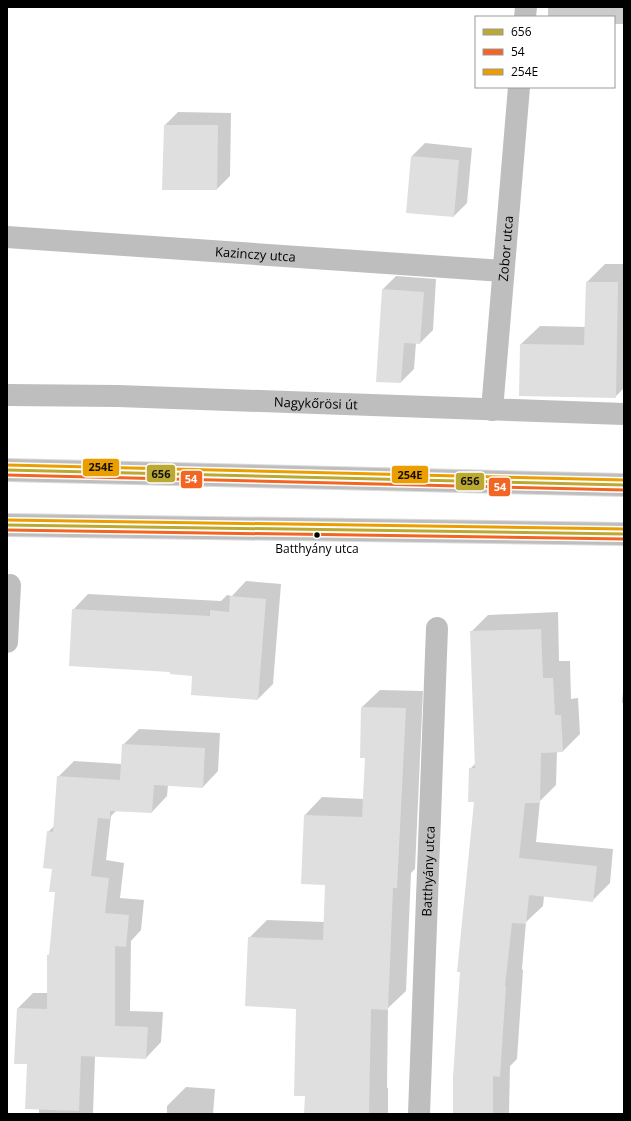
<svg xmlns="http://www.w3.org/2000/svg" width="631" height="1121" viewBox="0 0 631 1121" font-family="'Open Sans',sans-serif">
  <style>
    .shadow { fill: #0003 }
    .building { fill: #dfdfdf }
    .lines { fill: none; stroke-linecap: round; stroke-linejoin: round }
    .primary-casing { stroke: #dbdbdb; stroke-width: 24 }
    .street { stroke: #bebebe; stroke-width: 22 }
    .primary { stroke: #bebebe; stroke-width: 22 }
    .bus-1-casing { stroke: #fff; stroke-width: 6 }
    .bus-2-casing { stroke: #fff; stroke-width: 6 }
    .bus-3-casing { stroke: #fff; stroke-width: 6 }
    .bus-1 { stroke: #bca932; stroke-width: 3 }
    .bus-2 { stroke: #f26522; stroke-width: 3 }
    .bus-3 { stroke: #eb9e00; stroke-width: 3 }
    .bus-dot { fill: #000; stroke: #fff; stroke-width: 1.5 }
    .labels { text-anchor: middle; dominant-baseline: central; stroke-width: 3.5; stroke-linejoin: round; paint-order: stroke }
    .bus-label { font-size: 12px; fill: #000; stroke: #fff }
    .street-label { font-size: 13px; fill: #000; stroke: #fff }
    .line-badge { stroke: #fff; stroke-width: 1.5 }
    .badge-label { font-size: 11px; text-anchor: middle; font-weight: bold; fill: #fff }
    .pale-badge-label { font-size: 11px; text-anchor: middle; font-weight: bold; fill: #111 }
  </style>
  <rect width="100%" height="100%" fill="#fff"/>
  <!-- shadow -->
  <path class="shadow" d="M548,7H624V24H614V17H548Z
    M178,112L231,113L230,176L217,189H163L165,125Z
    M425,143L472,148L467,203L454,216L412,156Z
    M605,264H624V388L615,397L521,344L540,326L586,327L587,282Z
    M396,276L436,279L433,330L420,343H416L414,369L401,382L383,289Z
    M246,581L281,584L273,684L258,699L193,675L171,671L73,610L88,594L221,601L227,595L232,596Z
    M558,612L559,661H570L571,699L578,698L580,734L563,751H557L556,785L540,801L536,842L613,849L610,883L593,900L544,896L543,906L526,922L522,969L523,970L517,1059L510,1066L509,1114H454L475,801L470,769L476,763L471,632L488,615Z
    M624,680V703H622Z
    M380,690L423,691L415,869L411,873L406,991L388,1008L387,1088H388V1114H305L306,1095L297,1008L249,938L267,920L324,922L326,884L305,815L322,797L364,799L366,757L362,707Z
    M139,729L220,733L218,771L203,787L168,785L167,796L152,812L117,810L111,816L106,860L124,863L120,898L144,900L141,930L131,941L130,1011L163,1012L161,1042L146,1058L95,1056L93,1114H39V1108L28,1063L18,1008L33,993H48V955L51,953L57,891L48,832L55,825L58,777L74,761L122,764L123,745Z
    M186,1087L215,1089L213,1114H167V1106Z"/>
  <!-- building -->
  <path class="building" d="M164,125H218L217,190H162Z
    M411,156L459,160L454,217L406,213Z
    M586,282H618L616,398L519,396L520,344L584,345Z
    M382,289L424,292L420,344L404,343L401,383L376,382Z
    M230,596L266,599L258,700L191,695L192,676L170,674V672L69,666L72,609L210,616V610L229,612Z
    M541,629L543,678H553L555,715H561L563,752L541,753L540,803H525L519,858L597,866L593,902L529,895L526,924L512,923L505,986H506L500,1077L493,1076V1114H453V1077L460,972H457L474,802H468L469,768H475L470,631Z
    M361,707L406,708L397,888H393L388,1010L371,1009L369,1114H304L305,1096H294L296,1009L245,1006L248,937L323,940L325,885L301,884L304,815L362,817L365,758H360Z
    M122,744L205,748L203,788L154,785L152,813L110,811V819L98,818L91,876L109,878L105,913L129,915L126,947L115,946V1026L148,1027L146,1059L81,1056L79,1111L25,1109L27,1064H14L17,1008L47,1009V955H49L55,892H49L52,869L43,868L47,831L53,832L57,776L120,780Z"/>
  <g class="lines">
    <!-- primary casing -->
    <g class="primary-casing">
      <path id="primary" d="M7,470L624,485
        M7,525L624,534"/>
    </g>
    <!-- street -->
    <g class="street">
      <path d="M525,17L526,7"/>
      <path id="s1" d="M7,237L503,271"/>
      <path id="s2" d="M7,395L118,396L624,414"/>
      <path id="s3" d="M492,410L519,87"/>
      <path d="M7,642L10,585"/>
      <path id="s4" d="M419,1114L437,628"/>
    </g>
    <!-- primary -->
    <use href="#primary" class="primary"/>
    <!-- bus-1 casing -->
    <g class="bus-1-casing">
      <path id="bus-1" d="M7,470L624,485
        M7,525L624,534"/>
    </g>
    <!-- bus-2 casing -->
    <g class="bus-2-casing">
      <path id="bus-2" d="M7,475L624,490
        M7,530L624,539"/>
    </g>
    <!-- bus-3 casing -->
    <g class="bus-3-casing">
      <path id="bus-3" d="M7,465L624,480
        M7,520L624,529"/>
    </g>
    <!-- bus-1 -->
    <use href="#bus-1" class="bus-1"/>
    <!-- bus-2 -->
    <use href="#bus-2" class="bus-2"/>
    <!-- bus-3 -->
    <use href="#bus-3" class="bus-3"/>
  </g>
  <!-- markers -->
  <circle class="bus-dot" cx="317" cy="535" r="3.5"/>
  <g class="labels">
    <!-- bus labels -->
    <g class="bus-label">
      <text x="317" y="548">Batthyány utca</text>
    </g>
    <!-- street labels -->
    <g class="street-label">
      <text stroke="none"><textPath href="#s3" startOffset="162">Zobor utca</textPath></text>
      <text stroke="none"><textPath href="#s1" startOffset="249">Kazinczy utca</textPath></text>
      <text stroke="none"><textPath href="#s2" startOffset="309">Nagykőrösi út</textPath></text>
      <text stroke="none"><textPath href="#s4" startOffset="243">Batthyány utca</textPath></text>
    </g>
  </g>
  <g class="line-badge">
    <rect x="82" y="458" width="38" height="19" rx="4" fill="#eb9e00"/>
    <rect x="146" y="464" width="30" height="19" rx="4" fill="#bca932"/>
    <rect x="391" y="465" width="38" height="19" rx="4" fill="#eb9e00"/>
    <rect x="180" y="470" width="23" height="19" rx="4" fill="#f26522"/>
    <rect x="455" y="472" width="30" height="19" rx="4" fill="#bca932"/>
    <rect x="488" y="477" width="23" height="20" rx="4" fill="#f26522"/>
  </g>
  <g class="badge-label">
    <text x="191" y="483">54</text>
    <text x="500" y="491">54</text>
  </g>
  <g class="pale-badge-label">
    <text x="101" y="471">254E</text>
    <text x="161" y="478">656</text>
    <text x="410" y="479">254E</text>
    <text x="470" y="485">656</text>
  </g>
  <!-- border -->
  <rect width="631" height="1121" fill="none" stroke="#000000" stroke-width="16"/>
  <!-- legend -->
  <rect x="475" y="16" width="140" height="72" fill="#ffffff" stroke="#999999"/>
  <rect x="483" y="29" width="20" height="6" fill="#bca932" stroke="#999999"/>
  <text x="511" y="36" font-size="12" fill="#000000">656</text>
  <rect x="483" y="49" width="20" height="6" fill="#f26522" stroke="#999999"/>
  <text x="511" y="56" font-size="12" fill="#000000">54</text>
  <rect x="483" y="69" width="20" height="6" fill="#eb9e00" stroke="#999999"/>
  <text x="511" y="76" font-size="12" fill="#000000">254E</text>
</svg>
